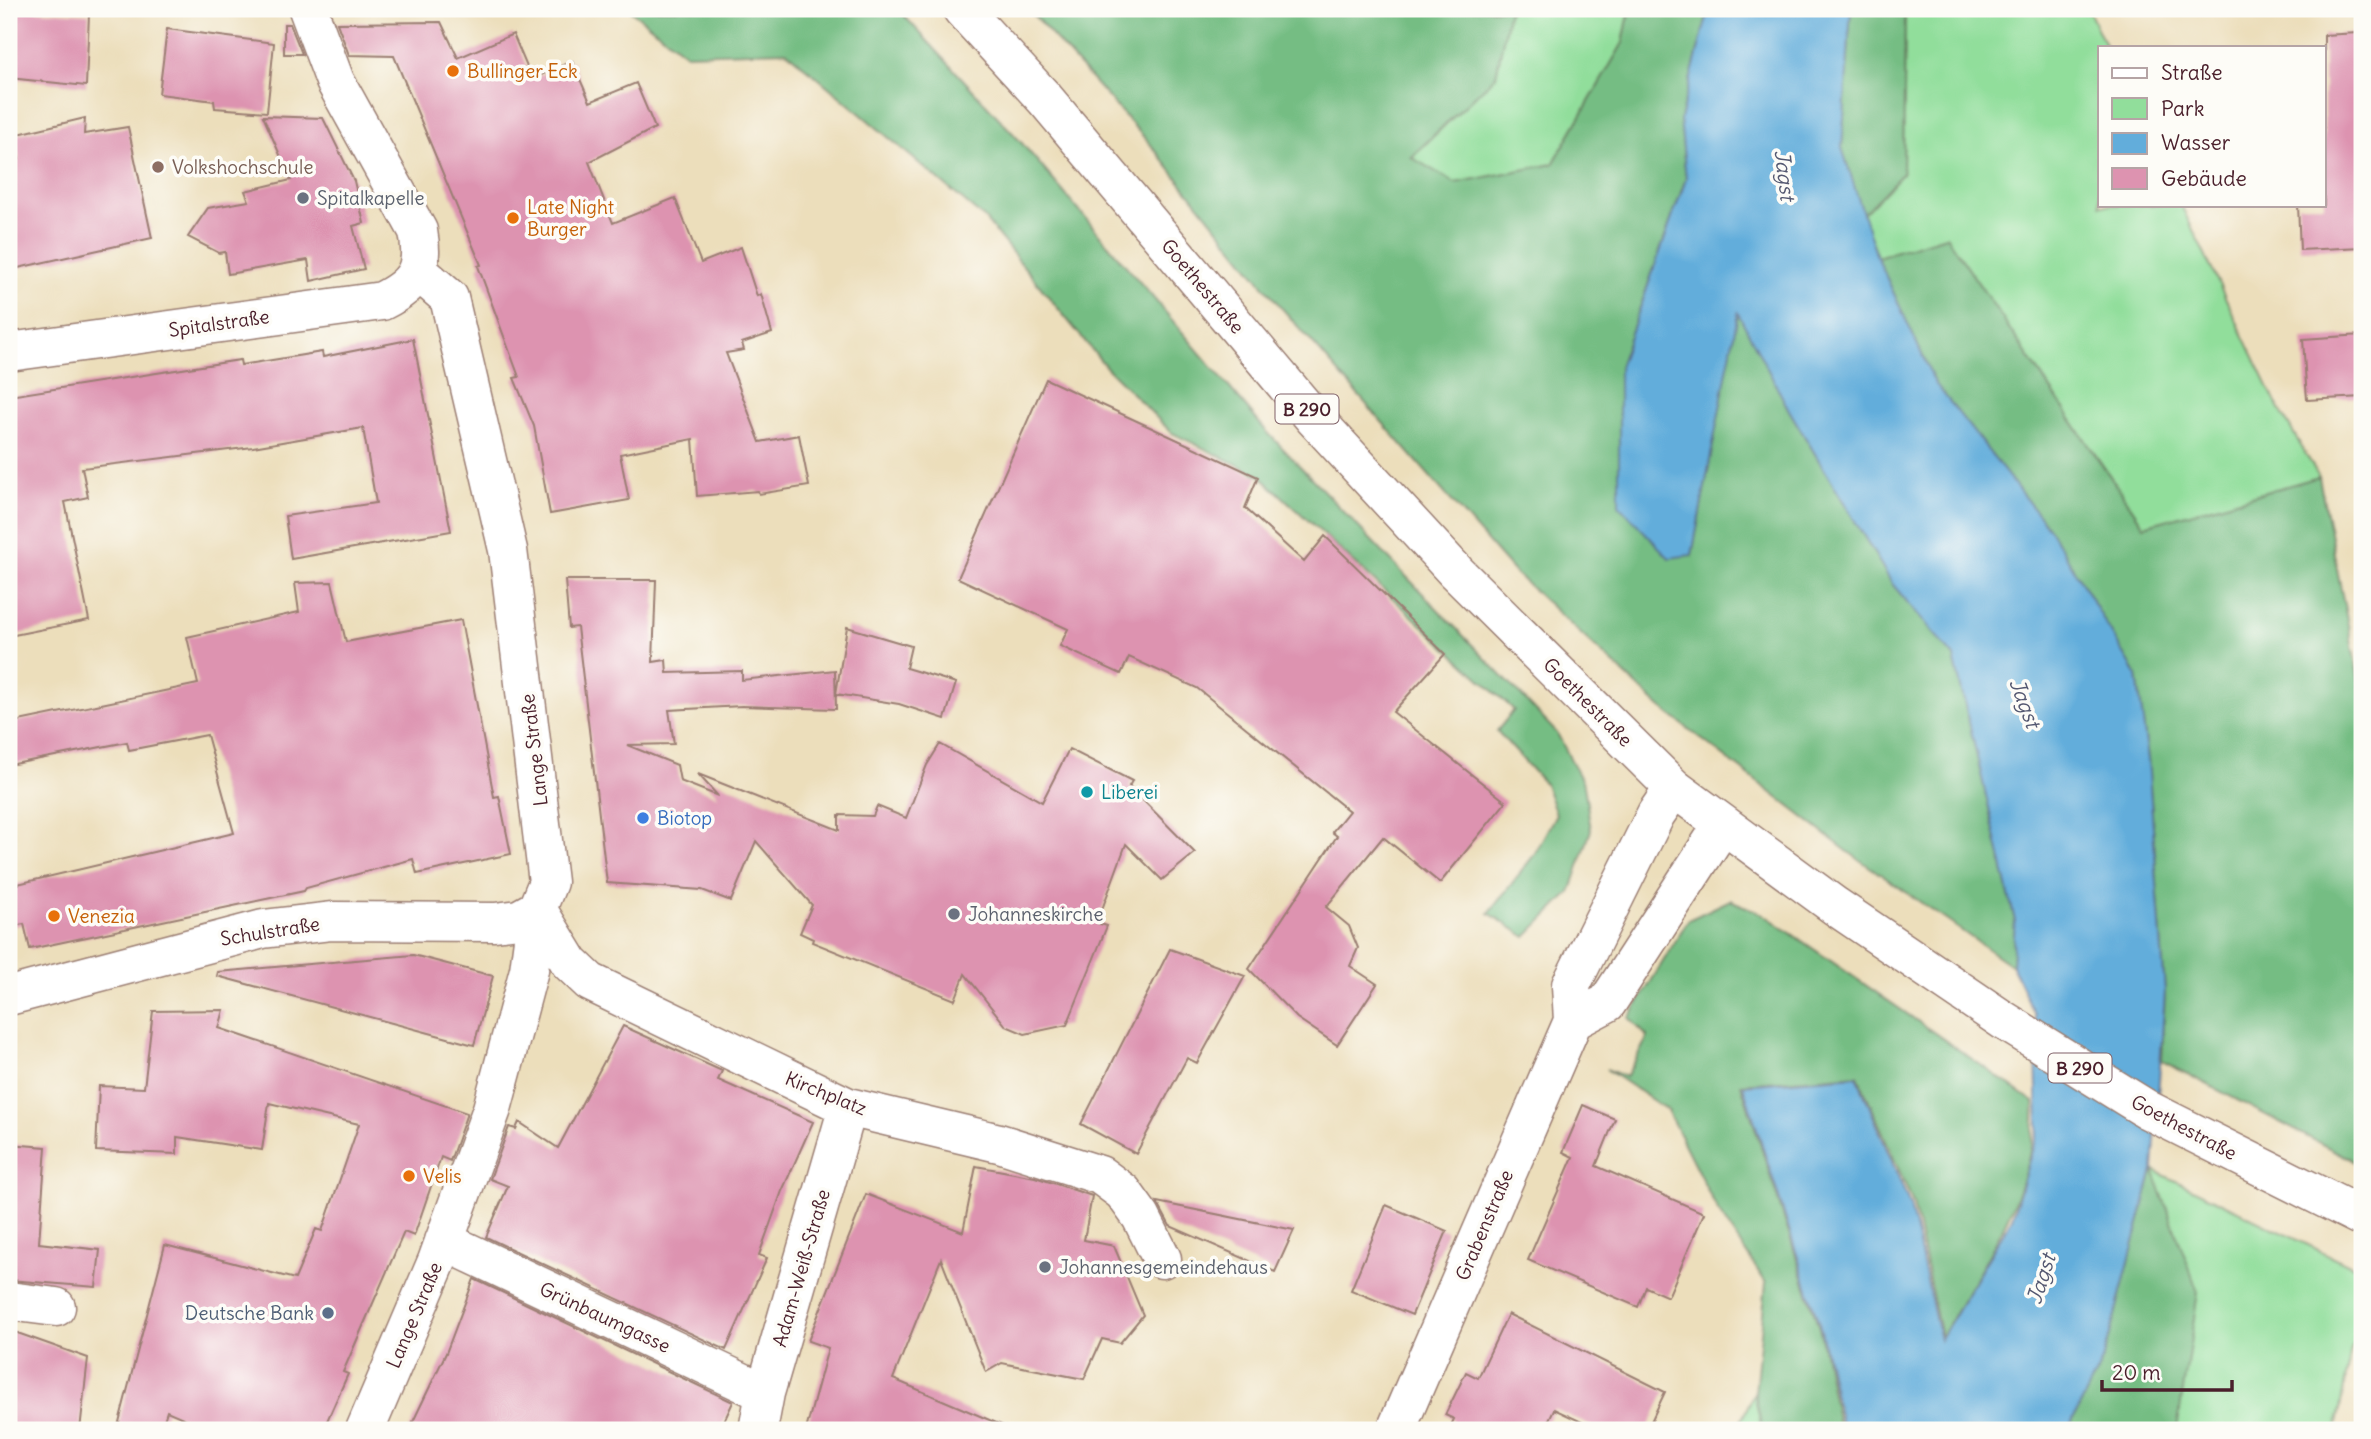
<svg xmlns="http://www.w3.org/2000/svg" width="2371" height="1439" viewBox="0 0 2371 1439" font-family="Delius,sans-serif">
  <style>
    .green { fill: #91de9b; stroke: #6e7e63; stroke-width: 2 }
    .forest { fill: #74bd83; stroke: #5f6e57; stroke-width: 2 }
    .water { fill: #62addb; stroke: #566683; stroke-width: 2 }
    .building { fill: #dd93b0 }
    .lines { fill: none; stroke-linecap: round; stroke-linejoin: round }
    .street-casing { stroke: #9b7e73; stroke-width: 41 }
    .primary-casing { stroke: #9b7e73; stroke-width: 41 }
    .street { stroke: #fff; stroke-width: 38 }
    .primary { stroke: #fff; stroke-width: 38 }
    .food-dot { fill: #e8710a; stroke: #fdfcf7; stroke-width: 2.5 }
    .education-dot { fill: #8d6e63; stroke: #fdfcf7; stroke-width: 2.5 }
    .worship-dot { fill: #6b7280; stroke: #fdfcf7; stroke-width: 2.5 }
    .culture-dot { fill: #0f9aa8; stroke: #fdfcf7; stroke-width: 2.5 }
    .shop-dot { fill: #3f7fe0; stroke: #fdfcf7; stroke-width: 2.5 }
    .service-dot { fill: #5c6f8a; stroke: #fdfcf7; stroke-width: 2.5 }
    .labels { text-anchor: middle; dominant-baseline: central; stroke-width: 7; stroke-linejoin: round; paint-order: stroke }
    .shield { fill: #fdfcf7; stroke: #806168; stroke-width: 2 }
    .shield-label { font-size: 18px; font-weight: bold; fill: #4a1f2b }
    .food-label { font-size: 19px; fill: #c56008; stroke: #fdfcf7; text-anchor: start }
    .education-label { font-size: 19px; fill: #785e54; stroke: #fdfcf7; text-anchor: start }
    .worship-label { font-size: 19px; fill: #5b616d; stroke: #fdfcf7; text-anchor: start }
    .street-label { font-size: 19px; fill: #4a1f2b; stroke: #fdfcf7 }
    .culture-label { font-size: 19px; fill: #0d838f; stroke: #fdfcf7; text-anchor: start }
    .shop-label { font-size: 19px; fill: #366cbe; stroke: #fdfcf7; text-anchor: start }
    .service-label { font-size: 19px; fill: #4e5e75; stroke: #fdfcf7; text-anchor: end }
    .water-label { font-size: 21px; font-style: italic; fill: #545871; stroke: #fdfcf7 }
  </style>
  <rect width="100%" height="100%" fill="#fdfcf7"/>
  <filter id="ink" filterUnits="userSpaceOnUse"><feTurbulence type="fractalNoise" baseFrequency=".0143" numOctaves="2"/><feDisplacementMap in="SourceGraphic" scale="14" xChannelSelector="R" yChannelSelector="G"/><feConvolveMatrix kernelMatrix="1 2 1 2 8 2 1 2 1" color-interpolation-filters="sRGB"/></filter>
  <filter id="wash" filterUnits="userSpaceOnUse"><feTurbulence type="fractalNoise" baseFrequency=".00686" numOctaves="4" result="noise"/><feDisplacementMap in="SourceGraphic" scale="28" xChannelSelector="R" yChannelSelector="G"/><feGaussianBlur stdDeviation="1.57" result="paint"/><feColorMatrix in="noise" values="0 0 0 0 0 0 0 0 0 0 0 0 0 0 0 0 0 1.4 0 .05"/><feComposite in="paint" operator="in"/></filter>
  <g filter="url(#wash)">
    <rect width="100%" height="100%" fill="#ecdebb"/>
    <!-- green -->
    <path class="green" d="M1509,9H1630L1623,43L1553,164L1455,183L1411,158L1496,76Z
      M1905,9H2088L2106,47H2100V205H2181L2275,401L2319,477L2144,526L1946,236L1877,257L1863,214L1903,173Z
      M2153,1170L2362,1271V1322L2351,1349L2336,1430H2068L2104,1357Z
      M1754,1393L1762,1430H1737Z"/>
    <!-- forest -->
    <path class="forest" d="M629,9H898L1020,141L1268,433L1557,733L1584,785L1591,830L1570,893L1526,937L1489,913L1534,855L1556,814L1545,784L1497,731L1514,710L1259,475L1172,433L1107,368L984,218L786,51L686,54Z
      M1028,9H1509L1496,76L1411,157L1455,183L1553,164L1623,43L1630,9H1709L1680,119L1686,178L1619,367L1692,555L1738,311L1789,410L1893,585L1954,657L2015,921L2012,966L1847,851L1660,707L1514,572L1280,306L1151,145Z
      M1851,9H1905L1903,173L1863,214L1842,148Z
      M1946,236L2144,526L2319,477L2362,696V1165L2162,1061L2165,992L2148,759L2137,676L2051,531L1935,383L1877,257Z
      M1730,900L1763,914L2034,1102C2038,1188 1982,1265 1941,1337L1913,1203L1858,1075L1741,1084L1820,1331L1839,1430H1762L1755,1393L1766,1283L1717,1209L1667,1110L1606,1069L1626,1077L1648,1037L1629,1018L1688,920Z
      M2153,1170L2198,1292L2177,1430H2068L2104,1357Z"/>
    <!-- water -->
    <path class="water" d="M1709,9H1851L1842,148L1877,257L1935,383L2051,531L2137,676L2148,759L2165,992L2153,1170L2104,1357L2068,1430H1842L1821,1330L1743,1085L1857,1076L1910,1205L1940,1340L2012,1218L2038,1130L2035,1015L2012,966L2015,921L1954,657L1893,585L1789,410L1738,313L1692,555L1669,558L1619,505V367L1686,179L1680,119Z"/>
    <g id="blocks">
      <!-- building -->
      <path class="building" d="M9,9L89,14L86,86L9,78Z
        M441,22L458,58L513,34L532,79L572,61L590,102L636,83L655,128L589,162L613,223L675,198L701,263L741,247L757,296L761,294L772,333L742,343L744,350L726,353L760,442L799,435L809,486L759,494L758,491L697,496L693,439L620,454L629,500L550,514L534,426L514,378L519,377L478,266L481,265L394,56L349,55L337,23Z
        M284,24H290L302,54H284Z
        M167,29L274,43L267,112L215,108L214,101L159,94Z
        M2358,33L2362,107V247L2300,250L2298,205H2324V35Z
        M263,116L323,118L354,181L364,223L353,226L364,269L311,281L308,260L228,274L225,252L219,253L188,237L208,208L249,201L245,191L291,180Z
        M85,118L84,134L128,127L152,238L9,270V162L19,159L14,135Z
        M2362,335V397L2307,400L2303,339Z
        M413,339L451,531L291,559L285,516L376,503L363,428L253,447L82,468L88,497L65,502L89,620L9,636V396L240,360L241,365L322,352L323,357Z
        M1046,379L1258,477L1245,508L1304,562L1325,536L1445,654L1393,712L1506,802L1440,883L1383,837L1326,907L1349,926L1358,948L1350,966L1377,984L1337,1045L1297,1018L1249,969L1337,836L1332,832L1349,811L1197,688L1129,657L1121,674L1060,646L1068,629L958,578Z
        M565,580H656L653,662L666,660L667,673L742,671V680L835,670L836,709L742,706L669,710L674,744L627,745L677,765L680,781L718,796L698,774L839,830V815L873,816L877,806L906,818L927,765L940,744L1042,802L1069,749L1132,781L1129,786L1195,853L1162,880L1126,844L1097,923L1107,926L1067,1025L1025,1034L1006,1026L965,974L955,1000L812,942L813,939L800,933L812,905L756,841L731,901L702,890L607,883L577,627L569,628Z
        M332,582L346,642L461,620L494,797L499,796L511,854L417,874L413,859L306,888L304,891L30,949L24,924L9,927V886L234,833L207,735L129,750L127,742L9,765V723L198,684L187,637L299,612L295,583Z
        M847,627L911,646L906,668L956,683L945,719L899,704L836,694Z
        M1170,949L1245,976L1197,1063L1187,1058L1136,1154L1081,1124Z
        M413,955L493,976L474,1045L217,976L218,972Z
        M224,1010L219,1028L467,1113L450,1161L441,1157L414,1236L404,1232L343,1372L348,1374L323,1430H211L167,1411L161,1430H117L165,1245L295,1279L316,1229L322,1231L359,1124L269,1103L262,1150L177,1137V1154L96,1151L99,1086L144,1088L153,1011Z
        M623,1026L722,1071L718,1080L813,1122L782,1191L759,1255L767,1258L726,1350L486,1237L508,1186L490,1179L509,1127L516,1129L519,1122L558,1148Z
        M1583,1105L1615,1119L1596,1166L1704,1213L1668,1297L1646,1287L1638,1307L1528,1260L1573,1157L1563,1152Z
        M9,1144L46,1147L39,1243L100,1250L96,1287L9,1280Z
        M976,1166L1035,1177L1092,1196L1084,1240L1114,1246L1143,1315L1120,1343L1102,1339L1084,1379L1002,1363L986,1372L941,1259L893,1379L1013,1430H806L828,1348L808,1341L866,1194L963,1232Z
        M1157,1202L1294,1230L1275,1272L1170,1226Z
        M1386,1205L1447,1231L1412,1315L1351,1290Z
        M474,1279L733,1402L720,1430H409L446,1353Z
        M1508,1314L1665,1392L1647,1430H1599L1554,1409L1544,1430H1449L1454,1419L1445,1415L1466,1372L1478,1378Z
        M9,1330L88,1358L80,1430H9Z"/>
    </g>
  </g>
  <g filter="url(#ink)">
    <use href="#blocks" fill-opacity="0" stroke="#9b7e73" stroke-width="2"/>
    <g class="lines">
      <!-- street casing -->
      <g class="street-casing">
        <path id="street" d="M9,352L382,301C416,284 425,269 418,231L335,81L308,9
          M537,909L570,963L590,982L848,1107L999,1143L1100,1175L1123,1192L1141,1217L1162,1259
          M9,996L263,929L332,921L495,922L519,919L537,909
          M1573,1021L1607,1003L1722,826
          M444,1241L765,1393
          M9,1301L56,1307
          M365,1430L437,1261L492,1109L529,970L537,909L548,882L508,550L449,298L418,271
          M758,1430L765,1393L848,1107
          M1396,1430L1573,1021L1571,985L1656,814L1674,788"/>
      </g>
      <!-- primary casing -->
      <g class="primary-casing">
        <path id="primary" d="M962,9L1045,99L1313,417L1456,572L1674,788L1835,906L2003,1020L2148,1110L2362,1217"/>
      </g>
      <!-- street -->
      <use href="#street" class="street"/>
      <!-- primary -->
      <use href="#primary" class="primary"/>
    </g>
  </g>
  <!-- markers -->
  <g class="food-dot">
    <circle cx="453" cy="71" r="7"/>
    <circle cx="513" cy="218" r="7"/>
    <circle cx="54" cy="916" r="7"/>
    <circle cx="409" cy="1176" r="7"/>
  </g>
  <circle class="education-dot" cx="158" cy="167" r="7"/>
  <g class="worship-dot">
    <circle cx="303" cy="198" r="7"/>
    <circle cx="954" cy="914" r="7"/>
    <circle cx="1045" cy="1267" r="7"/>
  </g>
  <circle class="culture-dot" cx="1087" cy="792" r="7"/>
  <circle class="shop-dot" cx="643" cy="818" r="7"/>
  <circle class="service-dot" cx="328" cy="1313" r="7"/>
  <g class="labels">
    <!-- shield labels -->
    <g class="shield">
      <rect x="1275.5" y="394.5" width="63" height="29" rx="5"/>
      <rect x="2048.5" y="1053.5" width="63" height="29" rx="5"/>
    </g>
    <g class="shield-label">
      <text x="1307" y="409">B 290</text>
      <text x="2080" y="1068">B 290</text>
    </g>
    <!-- food labels -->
    <g class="food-label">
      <text x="467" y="71">Bullinger Eck</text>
      <text x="527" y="207">Late Night<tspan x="527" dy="22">Burger</tspan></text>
      <text x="68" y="916">Venezia</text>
      <text x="423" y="1176">Velis</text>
    </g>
    <!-- education labels -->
    <g class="education-label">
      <text x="172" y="167">Volkshochschule</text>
    </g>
    <!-- worship labels -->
    <g class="worship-label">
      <text x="317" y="198">Spitalkapelle</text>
      <text x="968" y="914">Johanneskirche</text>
      <text x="1059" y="1267">Johannesgemeindehaus</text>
    </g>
    <!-- street labels -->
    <g class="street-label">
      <text transform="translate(1203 286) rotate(50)">Goethestraße</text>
      <text transform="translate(219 323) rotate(-8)">Spitalstraße</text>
      <text transform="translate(1588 702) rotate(45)">Goethestraße</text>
      <text transform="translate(534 750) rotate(-97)">Lange Straße</text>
      <text transform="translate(270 931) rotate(-9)">Schulstraße</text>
      <text transform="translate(826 1093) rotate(22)">Kirchplatz</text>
      <text transform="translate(2184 1127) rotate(28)">Goethestraße</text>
      <text transform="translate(1484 1225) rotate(-67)">Grabenstraße</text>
      <text transform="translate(801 1268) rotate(-74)">Adam-Weiß-Straße</text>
      <text transform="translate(414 1315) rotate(-67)">Lange Straße</text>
      <text transform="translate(605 1317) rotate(25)">Grünbaumgasse</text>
    </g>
    <!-- culture labels -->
    <g class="culture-label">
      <text x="1101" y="792">Liberei</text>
    </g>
    <!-- shop labels -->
    <g class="shop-label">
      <text x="657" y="818">Biotop</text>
    </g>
    <!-- service labels -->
    <g class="service-label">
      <text x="314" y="1313">Deutsche Bank</text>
    </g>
    <!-- water labels -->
    <g class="water-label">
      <text transform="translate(1785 175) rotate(83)">Jagst</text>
      <text transform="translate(2025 703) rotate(69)">Jagst</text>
      <text transform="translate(2041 1279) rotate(-72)">Jagst</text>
    </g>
  </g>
  <!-- margin -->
  <rect width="2371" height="1439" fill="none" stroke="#fdfcf7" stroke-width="35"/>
  <!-- legend -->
  <rect x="2098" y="46" width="228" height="161" fill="#fdfcf7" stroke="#b5a4a5" stroke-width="2"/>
  <rect x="2112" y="68" width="35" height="10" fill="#ffffff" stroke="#b5a4a5" stroke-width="2"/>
  <text x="2161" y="80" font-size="21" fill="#4a1f2b">Straße</text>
  <rect x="2112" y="98" width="35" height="21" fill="#91de9b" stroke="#b5a4a5" stroke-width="2"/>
  <text x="2161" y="116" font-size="21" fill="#4a1f2b">Park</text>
  <rect x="2112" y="133" width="35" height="21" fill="#62addb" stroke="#b5a4a5" stroke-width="2"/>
  <text x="2161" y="150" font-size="21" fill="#4a1f2b">Wasser</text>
  <rect x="2112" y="168" width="35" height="21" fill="#dd93b0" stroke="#b5a4a5" stroke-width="2"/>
  <text x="2161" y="186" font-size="21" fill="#4a1f2b">Gebäude</text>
  <!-- scale -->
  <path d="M2102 1380v10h130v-10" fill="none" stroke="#4a1f2b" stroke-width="3.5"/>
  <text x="2112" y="1380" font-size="21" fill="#4a1f2b" stroke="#fdfcf7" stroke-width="5" paint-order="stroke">20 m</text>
</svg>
